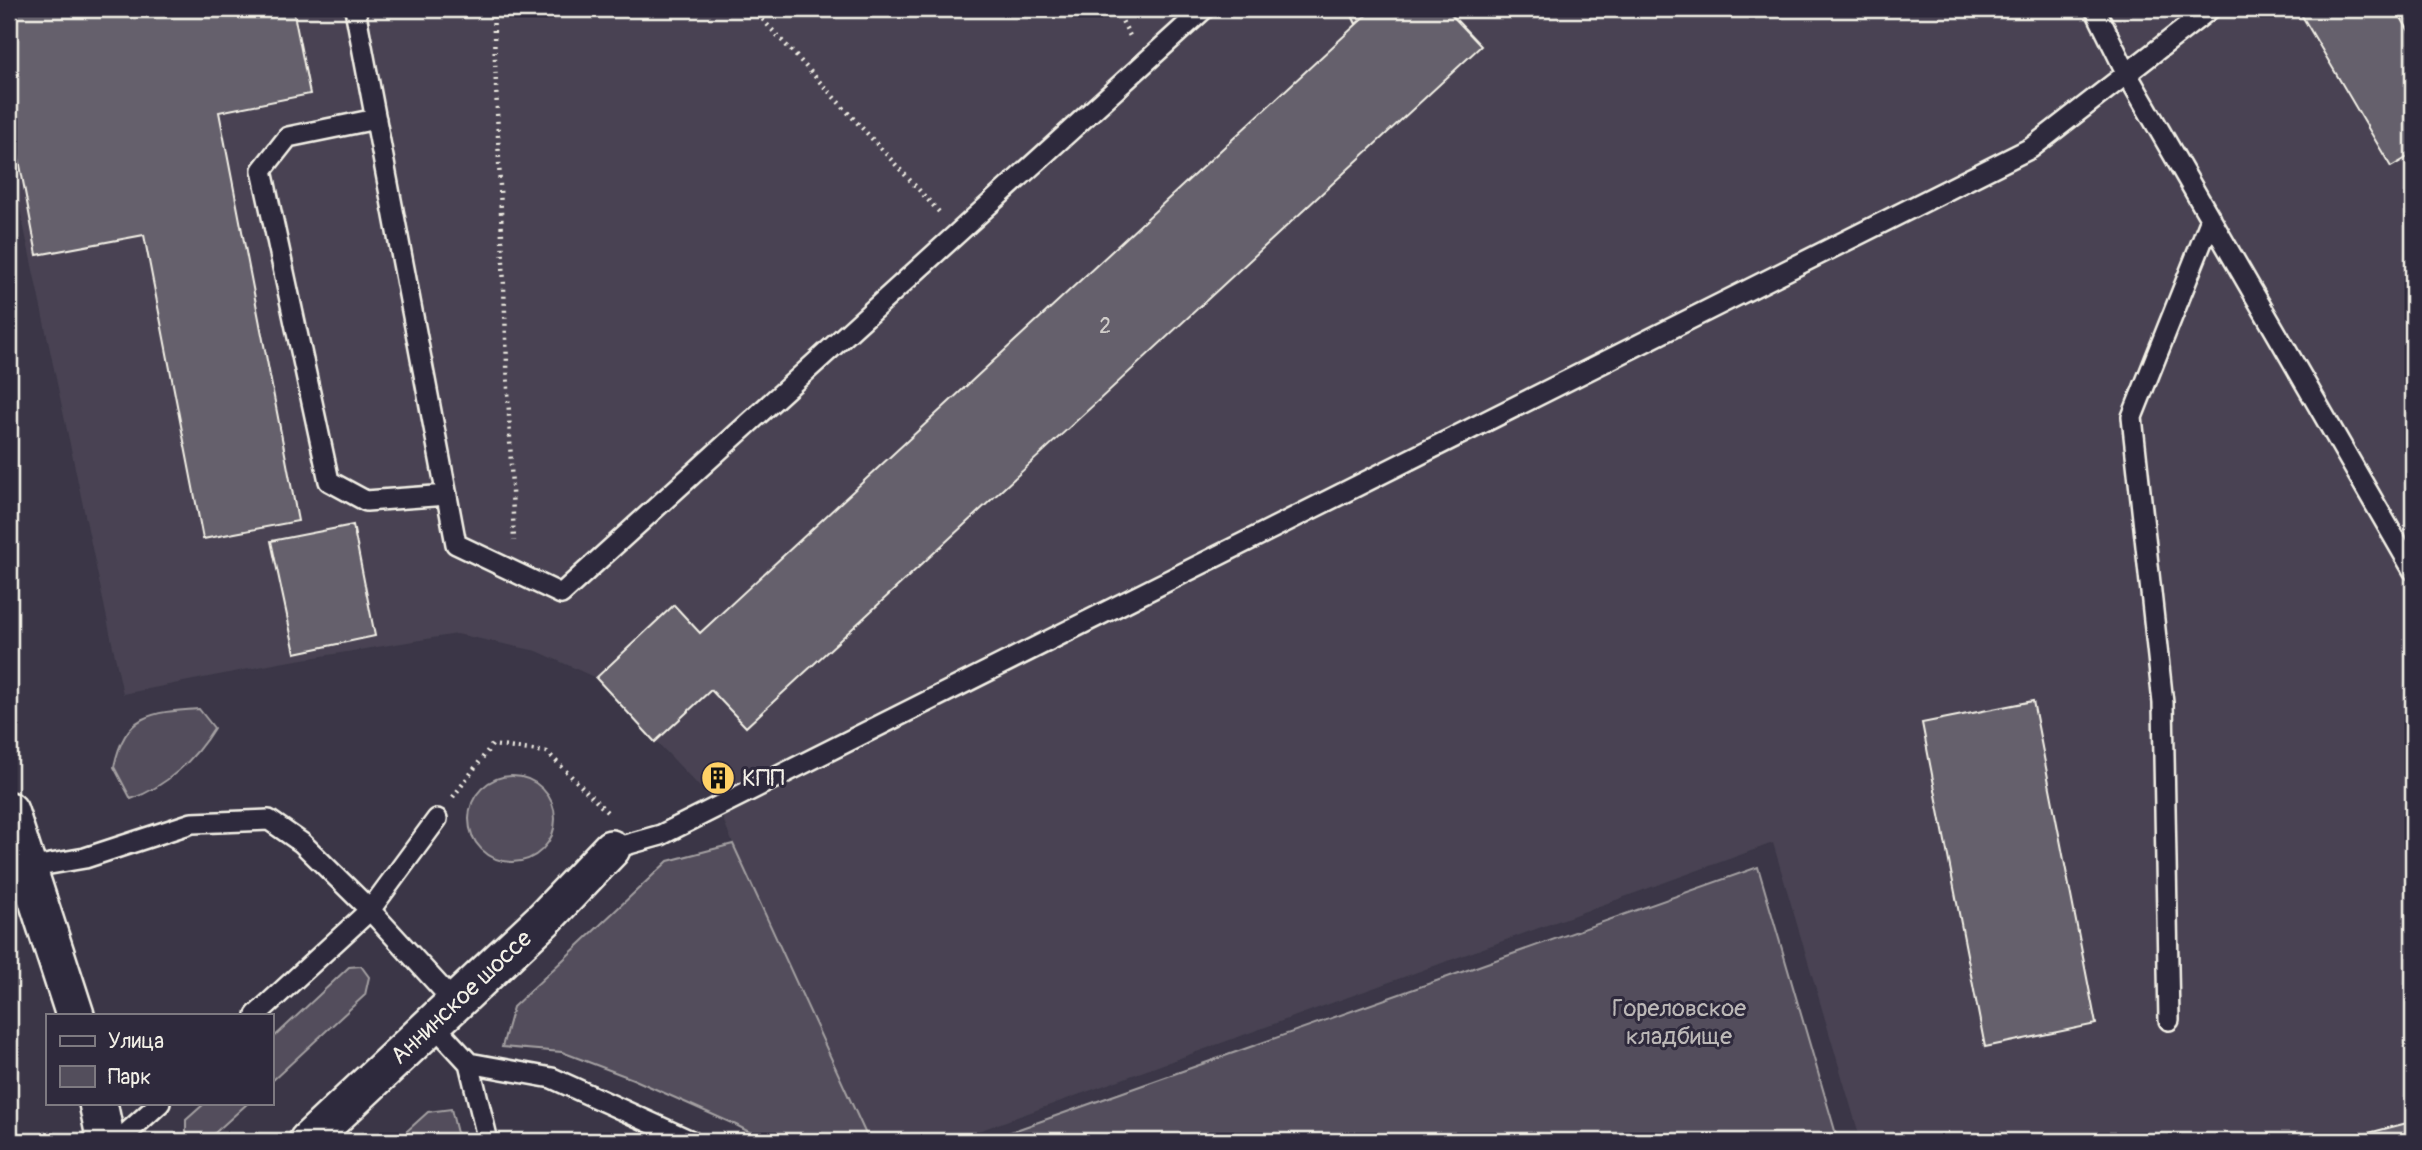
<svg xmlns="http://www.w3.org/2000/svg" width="2422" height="1150" viewBox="0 0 2422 1150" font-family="Pangolin,sans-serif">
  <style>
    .built { fill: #484352 }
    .green { fill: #534e5c; stroke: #a4a0a2; stroke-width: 2 }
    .building { fill: #65616c; stroke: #f4f1e8; stroke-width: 2 }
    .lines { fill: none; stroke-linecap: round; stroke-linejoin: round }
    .lane-casing { stroke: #f4f1e8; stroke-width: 24 }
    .street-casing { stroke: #f4f1e8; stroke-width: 42 }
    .path { stroke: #f4f1e8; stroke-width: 4.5; stroke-dasharray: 2 5; stroke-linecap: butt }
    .lane { stroke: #2f2a3d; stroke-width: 19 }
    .street { stroke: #2f2a3d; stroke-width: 37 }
    .labels { text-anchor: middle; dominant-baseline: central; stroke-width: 6; stroke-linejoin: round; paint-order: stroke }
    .number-label { font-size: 21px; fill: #d0cdc9 }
    .poi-label { font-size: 24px; fill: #f4f1e8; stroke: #2f2a3d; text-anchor: start }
    .street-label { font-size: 24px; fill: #f4f1e8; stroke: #2f2a3d }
    .park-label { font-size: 24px; fill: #bcb8b7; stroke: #2f2a3d }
  </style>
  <rect width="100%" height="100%" fill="#3b3647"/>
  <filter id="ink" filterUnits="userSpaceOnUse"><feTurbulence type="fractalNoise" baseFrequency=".0143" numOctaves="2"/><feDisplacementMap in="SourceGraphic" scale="14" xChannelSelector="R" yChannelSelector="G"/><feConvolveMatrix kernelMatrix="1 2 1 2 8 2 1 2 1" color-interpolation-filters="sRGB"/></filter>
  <g filter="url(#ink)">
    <!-- built -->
    <path class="built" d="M9,9H2413V1141H1861L1773,843L951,1141H869L733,844L718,806L596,678L537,651L457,634L279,663L123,694L9,157Z"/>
    <!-- green -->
    <path class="green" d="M199,709L214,728C195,759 166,787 131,799L114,767C125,714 150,712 199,709Z
      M469 819a43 43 0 1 1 86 0a43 43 0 1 1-86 0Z
      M733,844L869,1141H766L736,1125L633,1079L562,1052L502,1047L513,1007L668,861Z
      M1758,867L1838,1141H985Z
      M361,966L369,977L365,995L271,1082V1040L349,967Z
      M205,1103H248L206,1141H194L186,1132V1120Z
      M451,1109L459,1141H396L428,1112Z"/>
    <!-- building -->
    <path class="building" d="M9,9H293L310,94L219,112L298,521L203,539L144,235L37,255L9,107Z
      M1349,9H1373L1356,24Z
      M1373,9H1446L1481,46L746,727L711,690L655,742L596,678L674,605L700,633Z
      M2298,9H2396L2413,38V154L2391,167Z
      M353,525L375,636L295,653L271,541Z
      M2033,701L2096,1024L1985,1047L1922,723Z
      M723,765L731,782L712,791L704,773Z
      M2407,1123L2412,1141H2338Z"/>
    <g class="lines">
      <!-- lane casing -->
      <g class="lane-casing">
        <path id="lane" d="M355,9L456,544L561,594L1204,9
          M2095,9L2127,74L2413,570
          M376,119L288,137L262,170L329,481L366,501L447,495
          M611,849L661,835L2031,148L2210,9
          M27,868L85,858L192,823L269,820L302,843L370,910L455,1003
          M256,1015L370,910L437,819
          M2169,1020L2163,703L2132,417L2211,219
          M433,1024L469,1063L488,1141
          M469,1063L552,1078L691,1141
          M118,1141L160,1103"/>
      </g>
      <!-- street casing -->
      <g class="street-casing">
        <g id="street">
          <path d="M9,811L75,1015"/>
          <path d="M98,1103L106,1141"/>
          <path id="s1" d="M308,1141L545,918L611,849"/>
        </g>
      </g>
      <!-- path -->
      <path class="path" d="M493,9L514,541
        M753,9L941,214
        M1116,9L1131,38
        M453,797L492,745L547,752L607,812"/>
      <!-- lane -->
      <use href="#lane" class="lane"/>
      <!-- street -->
      <use href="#street" class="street"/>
    </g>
  </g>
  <!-- icons -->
  <defs>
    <g id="building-disc" transform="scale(1.75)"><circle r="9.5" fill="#ffd166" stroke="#2f2a3d"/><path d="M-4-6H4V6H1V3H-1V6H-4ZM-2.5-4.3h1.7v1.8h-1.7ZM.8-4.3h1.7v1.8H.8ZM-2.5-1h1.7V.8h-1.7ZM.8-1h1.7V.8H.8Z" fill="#111"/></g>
  </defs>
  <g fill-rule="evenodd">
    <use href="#building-disc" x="718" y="778"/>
  </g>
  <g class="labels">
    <!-- number labels -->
    <g class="number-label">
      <text x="1105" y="326">2</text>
    </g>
    <!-- poi labels -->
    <g class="poi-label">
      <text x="742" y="778">КПП</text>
    </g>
    <!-- street labels -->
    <g class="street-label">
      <text stroke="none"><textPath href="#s1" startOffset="210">Аннинское шоссе</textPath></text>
    </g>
    <!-- park labels -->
    <g class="park-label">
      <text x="1679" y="1008">Гореловское<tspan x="1679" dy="28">кладбище</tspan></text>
    </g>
  </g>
  <!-- margin -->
  <rect width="2422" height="1150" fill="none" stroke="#2f2a3d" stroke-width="35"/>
  <rect x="18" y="18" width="2387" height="1115" fill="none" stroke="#f4f1e8" stroke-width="2.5" filter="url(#ink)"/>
  <!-- legend -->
  <rect x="46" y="1014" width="228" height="91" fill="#2f2a3d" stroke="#7e7a81" stroke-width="2"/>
  <rect x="60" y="1036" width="35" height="10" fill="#2f2a3d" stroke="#7e7a81" stroke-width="2"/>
  <text x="108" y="1048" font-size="21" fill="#f4f1e8">Улица</text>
  <rect x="60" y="1066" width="35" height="21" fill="#534e5c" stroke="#7e7a81" stroke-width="2"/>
  <text x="108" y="1084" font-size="21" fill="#f4f1e8">Парк</text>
</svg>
